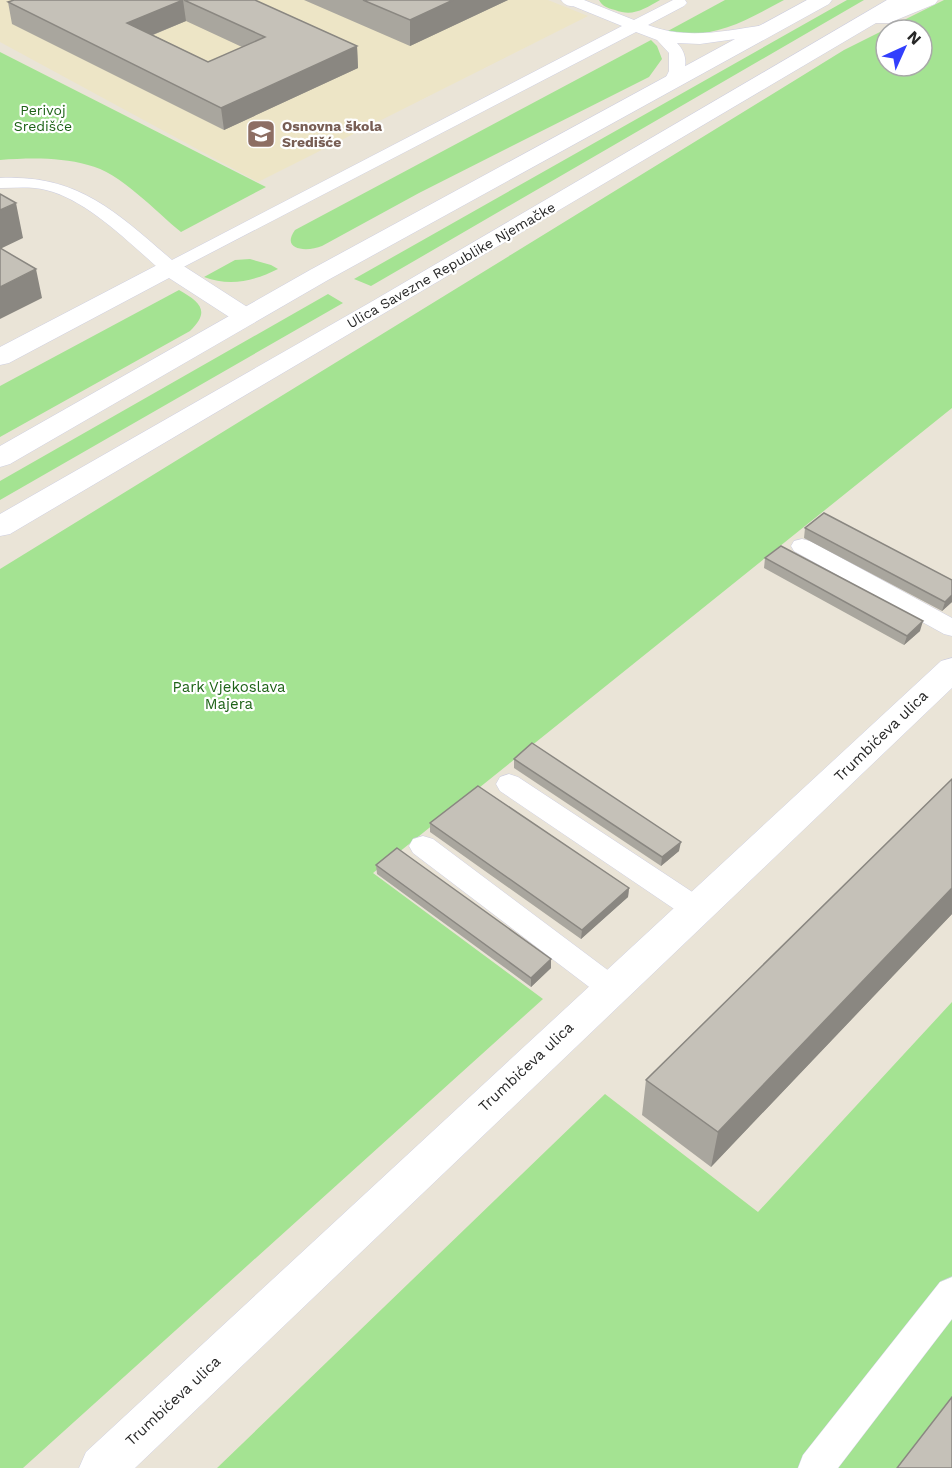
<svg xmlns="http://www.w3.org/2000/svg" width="952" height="1468" viewBox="0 0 952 1468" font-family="'Work Sans',sans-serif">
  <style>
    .education { fill: #ede5c6 }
    .green { fill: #a4e392; fill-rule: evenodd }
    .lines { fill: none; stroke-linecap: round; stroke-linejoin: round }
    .service-casing { stroke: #cdcee1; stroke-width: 1 }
    .pedestrian-casing { stroke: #cdcee1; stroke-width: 1 }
    .minor-casing { stroke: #cdcee1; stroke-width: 1 }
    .tertiary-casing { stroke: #cdcee1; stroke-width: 1 }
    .service { fill: #fff; fill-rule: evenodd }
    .pedestrian { fill: #fff; fill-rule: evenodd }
    .minor { fill: #fff; fill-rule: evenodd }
    .tertiary { fill: #fff; fill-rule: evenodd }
    .wall { fill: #a9a69e; fill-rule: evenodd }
    .shaded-wall { fill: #8a8781 }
    .building { fill: #c5c1b8; stroke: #8a8781; stroke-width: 1.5 }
    .labels { text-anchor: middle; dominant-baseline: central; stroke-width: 4.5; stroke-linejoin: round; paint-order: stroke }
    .far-park-label { font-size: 14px; fill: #1e6317; stroke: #fff }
    .far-education-label { font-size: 14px; font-weight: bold; fill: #785e54; stroke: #fff; text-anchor: start }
    .far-street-label { font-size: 14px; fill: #272727; stroke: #fff }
    .park-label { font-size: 15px; fill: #1e6317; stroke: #fff }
    .street-label { font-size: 15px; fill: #272727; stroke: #fff }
  </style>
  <rect width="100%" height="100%" fill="#eae4d7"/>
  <!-- education -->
  <path class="education" d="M0,0H548L588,16L258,182L0,42Z"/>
  <!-- green -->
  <path class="green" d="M599,0H660C644,9 633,17 615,10C607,8 602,6 599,0Z
    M725,0H784C743,22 714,40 666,32Z
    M847,0H864L371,286L354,279Z
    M944,0H952V408L373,873L543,999L23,1468H0V569L844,50ZM886,30H922V66H886Z
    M651,40L657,46L662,59L649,77L419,193L322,246C308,252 280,251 295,230Z
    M0,52L266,187L181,232C156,212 120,172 88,165C59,157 29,158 0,160Z
    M250,259L271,265L278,269C254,281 230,287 204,277L235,260Z
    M179,290C200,302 211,311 190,331L0,437V386Z
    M328,294L343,303L0,500V481Z
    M952,1002V1410L907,1468H217L605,1094L758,1212Z"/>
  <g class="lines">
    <!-- service casing -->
    <g class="service-casing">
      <path id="service" d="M566,0H584L634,20L673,0H685L687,3L684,6L648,25C686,40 725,31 764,25L772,30L764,35L700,44L677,43C689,55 687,70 678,85L672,86L664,81L669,71V53L657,40L636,32L170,274L163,272C131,245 88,200 46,190C31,186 15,188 0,188V178C78,174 116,212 172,260L622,26L568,4Z
        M802,539L810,541L952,618V636L944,634L794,551L791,546L794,541Z
        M509,774L518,777L706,901L710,909L706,917L696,920L686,917L500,791L496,784L500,777Z
        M423,836L433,839L621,980L625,988L621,996L611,1000L601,996L413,853L409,846L413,839Z
        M952,1277V1319L838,1468H798L803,1455L940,1282Z"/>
    </g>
    <!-- pedestrian casing -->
    <g class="pedestrian-casing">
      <path id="pedestrian" d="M561,0H582L583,1L580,5C572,7 566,7 561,0Z"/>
    </g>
    <!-- minor casing -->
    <g class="minor-casing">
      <path id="minor" d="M170,261L179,263L255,312L259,317L255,322L246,325L237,322L169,278L9,363L0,365V347L161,263Z"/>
    </g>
    <!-- tertiary casing -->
    <g class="tertiary-casing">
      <path id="tertiary" d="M807,0H832L829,4L328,280L10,464L0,467V446L310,270Z
        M887,0H938L935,4L889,23H876L10,534L0,536V514L371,302Z
        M952,658V688L135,1468H79L86,1452L941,661Z"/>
    </g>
    <!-- service -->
    <use href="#service" class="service"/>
    <!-- pedestrian -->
    <use href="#pedestrian" class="pedestrian"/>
    <!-- minor -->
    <use href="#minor" class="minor"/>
    <!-- tertiary -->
    <use href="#tertiary" class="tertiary"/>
  </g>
  <!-- wall -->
  <path class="wall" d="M14,0H255L357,46L358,68L224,130L12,24L8,2ZM186,21L242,47L208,62L153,35Z
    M304,0H508L410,46Z
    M805,528L952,580V602L942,611L804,538Z
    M765,558L920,631L904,645L764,568Z
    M514,759L679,851L661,866L514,768Z
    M952,779V914L711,1167L642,1115L646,1080Z
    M430,823L629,888L628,897L581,939L430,832Z
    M376,865L551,959V968L531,987L377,874Z"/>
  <!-- shaded-wall -->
  <path class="shaded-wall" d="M183,0L186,21L130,44L127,23Z
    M453,0H508L410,46V20Z
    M357,46L358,68L224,130L221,108Z
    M16,203L23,238L0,249V210Z
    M36,269L42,298L0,319V287Z
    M952,595V602L942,611L945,602Z
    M923,621L920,631L904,645L907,636Z
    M681,842L679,851L661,866L662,857Z
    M629,888L628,897L581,939L582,930Z
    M952,888V914L711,1167L718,1132Z
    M551,959V968L531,987V978Z"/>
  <!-- building -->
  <path class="building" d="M14,0H183L127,23L208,62L265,37L184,0H255L357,46L221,108L8,2Z
    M363,0H453L410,20Z
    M0,194L16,203L0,210Z
    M0,248L36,269L0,287Z
    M824,513L952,580V595L945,602L805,528Z
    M781,546L923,621L907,636L765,558Z
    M532,743L681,842L662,857L514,759Z
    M952,779V888L718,1132L646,1080Z
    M478,786L629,888L582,930L430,823Z
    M397,848L551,959L531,978L376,865Z
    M952,1397V1468H897Z"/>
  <!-- icons -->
  <defs>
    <g id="school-square" transform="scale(1.5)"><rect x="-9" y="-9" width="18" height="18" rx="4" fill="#8d6e63" stroke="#fff"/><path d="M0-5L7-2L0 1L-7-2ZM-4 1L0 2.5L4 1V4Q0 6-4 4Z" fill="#fff"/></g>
  </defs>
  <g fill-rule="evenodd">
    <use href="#school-square" x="261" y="134"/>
  </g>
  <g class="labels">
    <!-- far-park labels -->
    <g class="far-park-label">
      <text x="43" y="110">Perivoj<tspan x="43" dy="16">Središće</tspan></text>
    </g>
    <!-- far-education labels -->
    <g class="far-education-label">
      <text x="282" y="126">Osnovna škola<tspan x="282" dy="16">Središće</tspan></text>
    </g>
    <!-- far-street labels -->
    <g class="far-street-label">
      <text transform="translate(451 265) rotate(-30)">Ulica Savezne Republike Njemačke</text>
    </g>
    <!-- park labels -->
    <g class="park-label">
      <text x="229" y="687">Park Vjekoslava<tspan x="229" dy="17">Majera</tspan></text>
    </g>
    <!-- street labels -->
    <g class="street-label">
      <text transform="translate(881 736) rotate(-44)">Trumbićeva ulica</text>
      <text transform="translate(526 1067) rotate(-43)">Trumbićeva ulica</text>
      <text transform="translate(173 1401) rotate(-43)">Trumbićeva ulica</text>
    </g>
  </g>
  <!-- north arrow -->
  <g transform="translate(904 48) rotate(45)"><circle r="28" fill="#ffffff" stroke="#a9a9a9" stroke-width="1.5"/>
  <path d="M0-4.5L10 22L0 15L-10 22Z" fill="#323ffd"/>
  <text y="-9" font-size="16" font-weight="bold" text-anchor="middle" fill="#272727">N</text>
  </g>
</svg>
